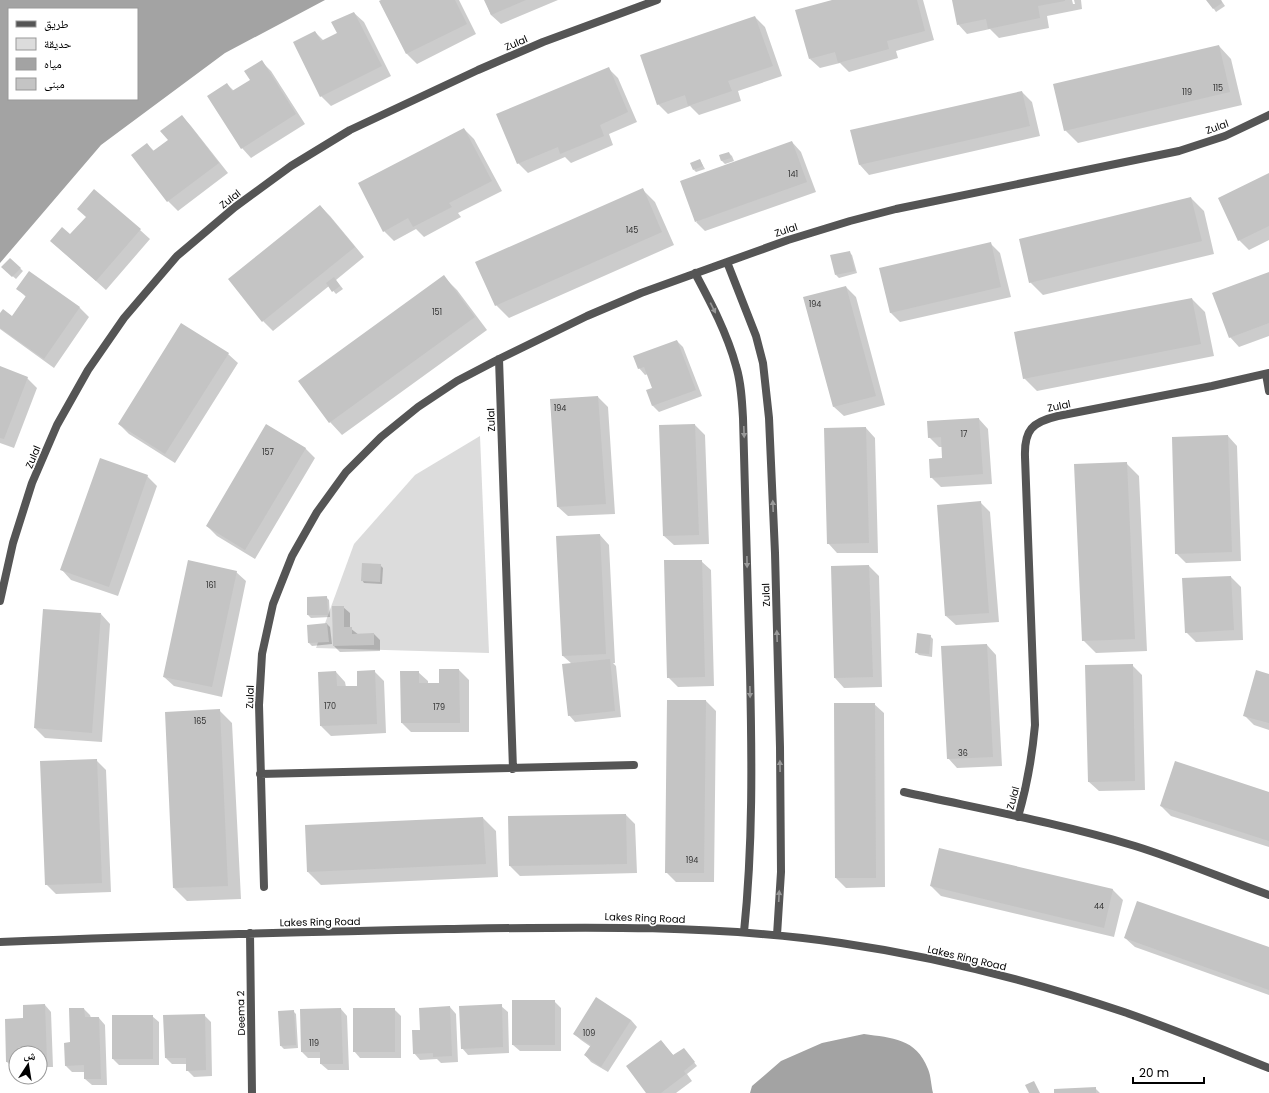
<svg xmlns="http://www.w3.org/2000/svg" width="1269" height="1093" viewBox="0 0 1269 1093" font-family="Poppins,'Noto Naskh Arabic',sans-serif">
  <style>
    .green { fill: #dcdcdc }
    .water { fill: #a3a3a3; fill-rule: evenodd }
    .shadow { fill: #0003 }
    .building { fill: #c4c4c4 }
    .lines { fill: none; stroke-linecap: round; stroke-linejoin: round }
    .street { stroke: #555; stroke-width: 8 }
    .oneway { fill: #999 }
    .labels { text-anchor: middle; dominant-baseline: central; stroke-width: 3.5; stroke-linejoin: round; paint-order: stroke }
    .number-label { font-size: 8px; fill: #313131 }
    .street-label { font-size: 10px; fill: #000; stroke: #fff }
  </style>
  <rect width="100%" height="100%" fill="#fff"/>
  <!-- green -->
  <path class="green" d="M480,436L489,653L316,648L354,544L415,475Z"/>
  <!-- water -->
  <path class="water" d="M0,0H325L225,53L101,145L0,263ZM9,9H137V99H9Z
    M864,1034C892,1038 916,1038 928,1069C931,1076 931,1085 933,1093H750L752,1086L781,1061L822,1043Z"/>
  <!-- shadow -->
  <path class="shadow" d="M383,0H459L476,34L417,64L407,54L380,2Z
    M485,0H558L501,24L491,15Z
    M836,0H923L934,40L896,51L898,58L849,72L840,63L820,68L810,59Z
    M953,0H1072L1073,4H1075L1074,0H1081L1082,9L1047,16L1049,28L999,38L990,29L967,34L958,24Z
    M1208,0H1221L1225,6L1216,12Z
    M354,13L364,22L391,76L331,106L321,96L315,32L324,41L338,33Z
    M755,17L765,27L782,76L738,91L741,101L699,115L690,106L668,114L658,104Z
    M1219,46L1231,59L1242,105L1078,143L1065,130Z
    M261,61L271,71L305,124L251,158L242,148L227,84L234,91L251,80Z
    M608,68L618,78L637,122L609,134L613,145L571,163L565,157L528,173L518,163Z
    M1022,92L1032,102L1040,136L869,175L860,165L852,131Z
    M182,116L191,126L228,173L178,211L168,201L147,144L154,151L169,140Z
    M464,129L474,139L502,191L458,213L461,217L424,237L416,229L394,241L384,231Z
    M792,142L801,152L816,192L705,231L696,222Z
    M729,153L732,156L734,161L725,164L722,161L721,155Z
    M700,160L705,169L696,172L694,170Z
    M1269,175V240L1249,250L1239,240Z
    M642,189L655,202L674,245L509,318L496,305Z
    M1191,198L1204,211L1214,254L1043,295L1030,282Z
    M320,206L330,216L364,257L336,280L343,289L336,294L329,286L273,331L263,321Z
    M140,230L150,239L106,290L51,241L70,236Z
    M990,243L1000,253L1011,297L900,322L890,312Z
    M849,252L852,255L857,273L839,278L836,275Z
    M10,259L23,271L16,279L2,267Z
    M29,272L80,308L89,317L54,368L0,329V315L12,317L26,297L18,289Z
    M1269,273V336L1239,347L1230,337Z
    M444,277L457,290L487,330L342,435L330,422Z
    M846,287L856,297L885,405L844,416L834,407Z
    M1192,299L1205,312L1214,356L1037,391L1024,378Z
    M677,341L683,347L702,396L659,412L653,406V388L648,374L645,375L639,368Z
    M228,354L238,363L175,463L129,434L119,424Z
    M0,367L27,378L37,388L14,448L0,443Z
    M598,397L608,407L615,514L568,516L558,507L551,400Z
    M979,419L988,429L992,484L941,487L931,477L943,459L942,447H939L929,437Z
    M695,425L705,435L709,544L674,545L664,536L660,426Z
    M866,428L875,438L878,553H837L828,543Z
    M1228,436L1237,446L1241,561L1186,563L1176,553Z
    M305,448L315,458L255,559L217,536L207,526Z
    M1126,463L1139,476L1147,651L1096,653L1083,640Z
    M147,476L157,486L118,596L71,580L62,570Z
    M980,502L990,512L999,622L956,625L946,616Z
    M600,535L609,545L615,663H613L616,666L621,717L575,722L569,715L572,664L563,656Z
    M701,561L711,570L714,686L678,687L668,677Z
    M380,565L383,568L382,584L364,583L362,580Z
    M869,566L879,576L882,687L844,688L835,678Z
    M236,572L246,581L222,697L174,686L164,677Z
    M1231,577L1241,587L1243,640L1196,642L1186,632Z
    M326,597L329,600L330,617L311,618L308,615Z
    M343,607L350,613V628L359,635L374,634L380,640V651L340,652L334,646Z
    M101,614L110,624L102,742L45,738L35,728Z
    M327,624L330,627L332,644L312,646L309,643Z
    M930,636L933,639L932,657L919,655L916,652Z
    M987,645L996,655L1002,766L957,768L948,758Z
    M1132,665L1142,675L1145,790L1099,791L1089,782Z
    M459,670L469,680V732H411L402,723L418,672L428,681V684H440Z
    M374,671L384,681L386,733L331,736L321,726L319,673L336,672L345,682L346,687H358Z
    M1269,675V730L1254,725L1244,715Z
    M668,701H706L716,711L714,882H676L666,872Z
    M874,704L884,713L885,887L846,888L836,878Z
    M219,710L232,723L241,899L187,901L174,888L166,713Z
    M96,760L106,770L111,892L56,894L46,884Z
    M1269,793V847L1171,816L1161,806Z
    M626,815L635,824L637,873L520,876L510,866V817Z
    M483,818L496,831L498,877L321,885L308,872Z
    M940,849L1113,890L1123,900L1114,937L941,896L931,886Z
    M1125,938L1269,948V995L1135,947Z
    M554,1001L561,1008V1051H520L513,1045Z
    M45,1005L51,1012L53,1067H40V1053H16V1068H13L7,1062L24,1019Z
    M501,1006L508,1012L509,1053L468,1055L462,1048Z
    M450,1007L456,1014L458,1062L441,1063L437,1059L420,1060L414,1053L421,1031Z
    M84,1009L90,1015L91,1018H99L105,1025L107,1085H92L85,1079V1072H72L66,1066L71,1043Z
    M341,1009L347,1016L349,1070H328L321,1064V1058H308L302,1052Z
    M394,1009L401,1016V1058H360L354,1051Z
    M293,1011L296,1014L298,1048L284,1049L281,1046Z
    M204,1015L211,1022L212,1076L194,1077L187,1070V1064H172L166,1058L164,1016Z
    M152,1016L159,1022V1065H119L113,1059Z
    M631,1020L637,1027L608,1072L591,1062L585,1055L591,1047L581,1040L574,1034Z
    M661,1041L674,1056L686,1052L697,1066L687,1074L692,1081L676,1093H647Z
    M1095,1088L1100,1093H1055Z"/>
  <!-- building -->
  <path class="building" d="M381,0H455L467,24L406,54L379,1Z
    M484,0H526L491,15Z
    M832,0H917L925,31L887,41L889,49L838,63L835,52L809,59L795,10Z
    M952,0H1065V1L1038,6L1040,18L988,29L986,19L957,25Z
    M1206,0H1221L1222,3L1213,9Z
    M354,12L382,66L320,97L293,42L315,31L321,41L337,33L331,22Z
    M755,16L773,66L728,81L732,91L688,106L685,95L657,105L640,55Z
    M1219,45L1230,92L1064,131L1053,84Z
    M262,60L296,114L241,149L207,96L227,83L232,91L250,80L244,71Z
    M609,67L628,112L600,125L604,136L560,154L558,147L517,164L496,114Z
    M1022,91L1030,126L859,165L850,130Z
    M182,115L219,163L167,202L131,155L147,143L153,151L168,140L160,131Z
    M464,128L492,181L449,203L452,207L413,227L408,218L383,232L358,183Z
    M792,141L807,182L695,222L680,181Z
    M729,152L731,158L721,161L719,155Z
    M700,159L703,166L693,170L690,163Z
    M1269,173V226L1238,241L1218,198Z
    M643,188L662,232L495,306L475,262Z
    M94,189L141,229L96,281L50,241L62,227L70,234L86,217L77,209Z
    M1191,197L1202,241L1029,283L1019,239Z
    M320,205L355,247L262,322L228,279Z
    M991,242L1001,287L890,313L879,268Z
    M850,251L855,271L835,275L830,255Z
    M10,258L21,268L12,277L1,267Z
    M29,271L80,307L44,359L0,328V313L3,309L12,316L26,296L16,289Z
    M1269,272V323L1229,338L1212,293Z
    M444,275L475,317L329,423L298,381Z
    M334,277L340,286L332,292L326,283Z
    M846,286L876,396L833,407L803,297Z
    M1192,298L1201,344L1023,379L1014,332Z
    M181,323L229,353L165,454L118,424Z
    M677,340L696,390L652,406L646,390L652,388L644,367L638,369L633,356Z
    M0,366L28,377L4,439L0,438Z
    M598,396L606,504L557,507L550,399Z
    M979,418L983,474L930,478L929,459L942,458L941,437L928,438L927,421Z
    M266,424L306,448L245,550L206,526Z
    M695,424L699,535L663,536L659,425Z
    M866,427L869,543L827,544L824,428Z
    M1228,435L1232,552L1175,554L1172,437Z
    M100,458L148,475L109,587L60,570Z
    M1127,462L1135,639L1082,641L1074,464Z
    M981,501L989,613L945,616L937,505Z
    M600,534L606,654L562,656L556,536Z
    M188,560L237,571L212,687L163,677Z
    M664,560H702L705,677L667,678Z
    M362,563L381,564L380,582L361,581Z
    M869,565L873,677L834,678L831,566Z
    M1231,576L1234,630L1185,633L1182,578Z
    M327,596L328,615H307V597Z
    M332,606H344V627H352V634L374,633V645L333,646Z
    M43,609L101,613L92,733L34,728Z
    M327,623L329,642L308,643L307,625Z
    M917,633L931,635L929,654L915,653Z
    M987,644L993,757L947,759L941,646Z
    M610,659L615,711L568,716L562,664Z
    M1133,664L1135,781L1088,782L1085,665Z
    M439,669H459L460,723H401L400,671H419V683H439Z
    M375,670L377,724L320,726L318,672L336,671L337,686H357V671Z
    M1256,670L1269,674V723L1243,716Z
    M667,700H706L704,873H665Z
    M834,703H875L876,878H835Z
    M220,709L228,886L173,888L165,712Z
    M97,759L102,883L45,885L40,761Z
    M1175,761L1269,792V841L1160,806Z
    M626,814L627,864L509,866L508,816Z
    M483,817L486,864L307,872L305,825Z
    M939,848L1113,889L1104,928L930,886Z
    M1137,901L1269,947V990L1124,938Z
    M596,997L631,1020L601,1067L584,1055L591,1045L573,1034Z
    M512,1000H555V1045H512Z
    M45,1004L47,1061H40V1053H16V1062H6L5,1019L23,1018V1005Z
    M502,1004L503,1047L461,1049L459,1006Z
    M450,1006L452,1056L433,1057V1053L413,1054L412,1030H420L419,1008Z
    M69,1008H84L85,1017H99L101,1079H84V1065L65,1066L64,1043L70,1042Z
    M341,1008L343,1064H320V1052H301L300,1009Z
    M353,1008H395V1052H353Z
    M294,1010L296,1045L280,1046L278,1011Z
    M205,1014L206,1070L186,1071V1058H165L163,1015Z
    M112,1015H153V1059H112Z
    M661,1040L673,1055L684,1048L695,1062L684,1071L686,1074L661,1093H646L626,1066Z
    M1034,1081L1040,1093H1029L1025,1085Z
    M1096,1087V1093H1054V1089Z"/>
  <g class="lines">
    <!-- street -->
    <path class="street" d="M727,262L756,336L763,363L769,418L775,553L780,747L781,872L777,935
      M695,273C711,303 727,333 736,366C741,382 742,400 743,418C746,502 748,587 750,672C752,759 753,845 744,932
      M499,359L513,769
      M1266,374L1269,391
      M0,601L13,543L32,483L57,425L88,370L124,318L177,256L235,207L291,166L350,130L478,70L543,42L657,0
      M260,774L634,765
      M904,792C981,809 1059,823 1135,846C1180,860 1224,879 1269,895
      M1018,817C1027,786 1032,758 1035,725L1025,457C1024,430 1032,422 1058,416L1212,386L1269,373
      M264,887L259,705L262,654L273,604L292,556L317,512L346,472L381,437L418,407L457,381L499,359L587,316L641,293L788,240L850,221L896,209L1179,151L1225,136L1269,115
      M250,933L252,1093
      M0,942C149,936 298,932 447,929C578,927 711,924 841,943C937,957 1032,981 1124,1012C1173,1029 1221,1049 1269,1068"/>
  </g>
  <!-- one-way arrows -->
  <defs><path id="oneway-solid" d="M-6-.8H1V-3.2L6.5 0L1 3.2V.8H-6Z"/></defs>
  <g class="oneway">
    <use href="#oneway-solid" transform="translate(713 308) rotate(63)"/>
    <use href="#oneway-solid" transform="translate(744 432) rotate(88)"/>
    <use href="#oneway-solid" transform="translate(773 506) rotate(-92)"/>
    <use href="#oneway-solid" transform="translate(747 562) rotate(89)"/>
    <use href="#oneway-solid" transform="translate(777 636) rotate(-92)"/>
    <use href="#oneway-solid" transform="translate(750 692) rotate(89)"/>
    <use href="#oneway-solid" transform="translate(780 766) rotate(-91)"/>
    <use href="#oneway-solid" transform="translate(779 896) rotate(-87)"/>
  </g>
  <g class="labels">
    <!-- number labels -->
    <g class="number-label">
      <text x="1218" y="88">115</text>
      <text x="1187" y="92">119</text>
      <text x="793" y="174">141</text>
      <text x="632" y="230">145</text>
      <text x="815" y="304">194</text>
      <text x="437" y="312">151</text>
      <text x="560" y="408">194</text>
      <text x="964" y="434">17</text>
      <text x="268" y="452">157</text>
      <text x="211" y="585">161</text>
      <text x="330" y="706">170</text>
      <text x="439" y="707">179</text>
      <text x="200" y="721">165</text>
      <text x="963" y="753">36</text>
      <text x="692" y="860">194</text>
      <text x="1099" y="906">44</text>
      <text x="589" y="1033">109</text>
      <text x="314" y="1043">119</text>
    </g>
    <!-- street labels -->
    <g class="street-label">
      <text transform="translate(516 43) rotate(-23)">Zulal</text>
      <text transform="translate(1217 127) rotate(-20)">Zulal</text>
      <text transform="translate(230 199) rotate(-38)">Zulal</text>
      <text transform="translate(786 230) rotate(-18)">Zulal</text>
      <text transform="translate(1059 406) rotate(-12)">Zulal</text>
      <text transform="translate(491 420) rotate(-92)">Zulal</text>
      <text transform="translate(33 457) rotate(-67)">Zulal</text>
      <text transform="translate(766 595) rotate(-92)">Zulal</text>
      <text transform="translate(250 697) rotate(-88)">Zulal</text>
      <text transform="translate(1013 798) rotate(-75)">Zulal</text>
      <text transform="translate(645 918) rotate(2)">Lakes Ring Road</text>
      <text transform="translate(320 922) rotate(-1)">Lakes Ring Road</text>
      <text transform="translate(967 958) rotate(13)">Lakes Ring Road</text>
      <text transform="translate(241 1013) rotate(-91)">Deema 2</text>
    </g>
  </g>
  <!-- legend -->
  <rect x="8" y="8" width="130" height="92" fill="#ffffff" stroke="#999999"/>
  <rect x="16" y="21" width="20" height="6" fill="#555555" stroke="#999999"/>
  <text x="44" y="28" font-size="12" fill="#000000">طريق</text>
  <rect x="16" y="38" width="20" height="12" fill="#dcdcdc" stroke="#999999"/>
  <text x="44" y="48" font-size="12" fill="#000000">حديقة</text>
  <rect x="16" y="58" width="20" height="12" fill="#a3a3a3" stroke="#999999"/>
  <text x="44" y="68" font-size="12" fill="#000000">مياه</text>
  <rect x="16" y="78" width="20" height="12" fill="#c4c4c4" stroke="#999999"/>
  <text x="44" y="88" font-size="12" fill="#000000">مبنى</text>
  <!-- north arrow -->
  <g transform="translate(28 1065) rotate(12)"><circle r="19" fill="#ffffff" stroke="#999999"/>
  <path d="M0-3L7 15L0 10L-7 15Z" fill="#000000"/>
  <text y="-6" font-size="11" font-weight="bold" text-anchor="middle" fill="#000000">ش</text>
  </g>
  <!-- scale -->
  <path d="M1133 1077v6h71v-6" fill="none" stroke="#000000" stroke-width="2"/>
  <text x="1139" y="1077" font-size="12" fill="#000000" stroke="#ffffff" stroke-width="3" paint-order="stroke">20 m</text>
</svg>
